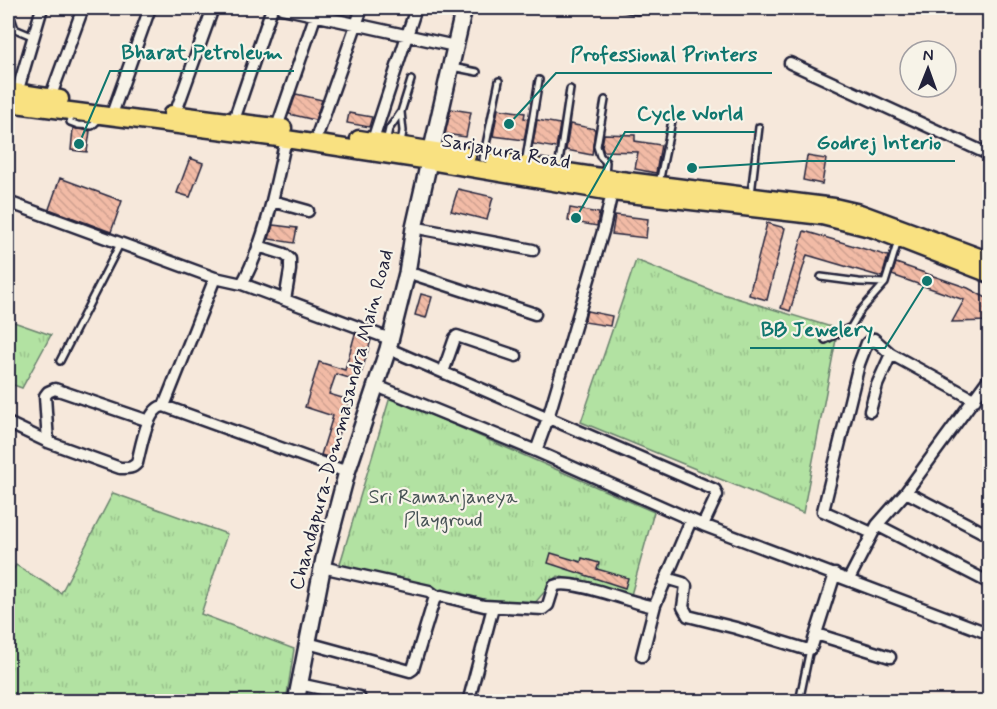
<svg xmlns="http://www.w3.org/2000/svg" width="997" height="709" viewBox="0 0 997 709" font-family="Mynerve,sans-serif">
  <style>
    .grass { fill: url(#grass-tufts); stroke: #6a826e; stroke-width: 1.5 }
    .building { fill: url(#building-back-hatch); stroke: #22223b; stroke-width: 1.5 }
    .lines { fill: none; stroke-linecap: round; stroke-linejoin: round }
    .lane-casing { stroke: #22223b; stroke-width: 10 }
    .street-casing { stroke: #22223b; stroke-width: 15 }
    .secondary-casing { stroke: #22223b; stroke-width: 20 }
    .primary-casing { stroke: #22223b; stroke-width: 21 }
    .lane { stroke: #f7f3e8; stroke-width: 5 }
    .street { stroke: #f7f3e8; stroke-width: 10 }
    .secondary { stroke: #f7f3e8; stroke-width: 15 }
    .primary { stroke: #f9e181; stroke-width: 16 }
    .labels { text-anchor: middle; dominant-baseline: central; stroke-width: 4.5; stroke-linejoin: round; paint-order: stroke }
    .street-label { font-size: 20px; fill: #22223b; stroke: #f7f3e8 }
    .park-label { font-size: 20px; fill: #465255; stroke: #f7f3e8 }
    .leader { fill: none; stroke: #0f766e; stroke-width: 2 }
    .callout-dot { fill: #0f766e; stroke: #f7f3e8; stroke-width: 2 }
    .callout-label { font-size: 21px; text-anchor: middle; font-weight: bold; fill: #0f766e; stroke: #f7f3e8; stroke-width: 4.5; stroke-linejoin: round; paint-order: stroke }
  </style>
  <defs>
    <pattern id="grass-tufts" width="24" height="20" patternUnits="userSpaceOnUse" patternTransform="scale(1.5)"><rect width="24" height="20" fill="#b2e2a2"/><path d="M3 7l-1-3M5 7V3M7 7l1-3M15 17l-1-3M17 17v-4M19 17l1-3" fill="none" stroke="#99c28c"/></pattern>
    <pattern id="building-back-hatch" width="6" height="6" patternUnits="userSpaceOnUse" patternTransform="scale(1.5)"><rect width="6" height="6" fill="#f2bba6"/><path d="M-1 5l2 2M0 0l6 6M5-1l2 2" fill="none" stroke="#cfa090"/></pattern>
  </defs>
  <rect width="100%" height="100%" fill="#f6e8db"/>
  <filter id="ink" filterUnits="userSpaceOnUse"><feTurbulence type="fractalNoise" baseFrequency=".0167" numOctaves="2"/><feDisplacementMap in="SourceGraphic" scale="12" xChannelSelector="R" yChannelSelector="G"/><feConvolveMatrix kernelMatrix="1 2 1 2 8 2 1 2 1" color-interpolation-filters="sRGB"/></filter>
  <g filter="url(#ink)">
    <!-- grass -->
    <path class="grass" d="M636,260L713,291L838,329L803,513L581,422Z
      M8,320L51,335L22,388L8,383Z
      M390,397L654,512L631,595L558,576L534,604L477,602L339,567Z
      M113,493L227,534L201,614L294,649L286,701H8V579L16,565L61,593Z"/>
    <!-- building -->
    <path class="building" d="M296,94L322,100L315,120L289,114Z
      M451,109L471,112L466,137L445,134Z
      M498,109L525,113L524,118L528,119L524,140L493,136Z
      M349,113L372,117L369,127L347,123Z
      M537,120L560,124L556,148L533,144Z
      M570,124L595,129L592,155L566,150Z
      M73,128L90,131L87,152L71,150Z
      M604,134L635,135V141L661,145L656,173L635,169L638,152L604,151L602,146Z
      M807,156L826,159L822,184L803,180Z
      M190,158L203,163L190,197L177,193Z
      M60,178L122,201L111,232L49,209Z
      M458,189L493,197L487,220L451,211Z
      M570,208L599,213L597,226L568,221Z
      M615,215L648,219L646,238L612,234Z
      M767,223L785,228L767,300L749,295Z
      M273,225L297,228L294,243L269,239Z
      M804,231L888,256L882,277L807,255L790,311L781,308Z
      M896,263L968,288L990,300V321L952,322L964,300L892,275Z
      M421,294L432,297L426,318L415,315Z
      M587,311L612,316L610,326L584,322Z
      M355,334L371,340L359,381L336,374L329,394L349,400L331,458L321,455L333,416L305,407L319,362L345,370Z
      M551,553L581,562L582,558L599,563L597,569L628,578L625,588L548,563Z"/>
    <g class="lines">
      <!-- lane casing -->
      <g class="lane-casing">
        <path id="lane" d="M8,8L15,29L34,37
          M624,8L637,11
          M452,67L477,72
          M69,113L70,122L78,125L92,126L99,119
          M386,142L389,129L401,112
          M401,143L403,131L401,112L411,80
          M483,159L499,81
          M525,164L539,80
          M558,169L570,89
          M605,176L606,162L600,156L597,146L605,100
          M659,183L672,121
          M751,194L759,127
          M821,277L859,282L885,283L898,241
          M825,340L851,327L861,310L885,283
          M60,361L120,244
          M799,702L810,649"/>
      </g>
      <!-- street casing -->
      <g class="street-casing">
        <path id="street" d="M282,8L455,46
          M790,63L990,155
          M16,96L42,8
          M50,98L83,8
          M175,114L213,8
          M111,117L150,8
          M234,120L272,8
          M277,127L318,8
          M318,133L362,8
          M373,140L416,8
          M272,201L308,211
          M8,202L215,278L242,284L390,339
          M423,229L533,250
          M258,246L284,254L290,259V270L285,300
          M416,275L535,314
          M242,284C266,240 275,188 286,139
          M396,352L715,490L717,495L703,525
          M443,372L455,338L457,336L516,356
          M384,389L536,451L703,525L990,634
          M164,406L215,278
          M870,411L877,385L891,354
          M8,423L48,442L120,468C127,468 132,469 137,463C141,448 147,407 164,406L347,472
          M48,442L45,396L48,392L55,389L149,421
          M536,451L548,418L604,228L612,192
          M906,492L990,536
          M877,525L990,583
          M872,533L823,511L859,364L867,343L874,339L891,354L975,400
          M322,567L429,591L437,597L442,596L484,606L543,609L548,605L554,586C570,578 630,602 650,606L655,605L691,520
          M666,578L683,583L686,586L683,607L688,616L736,628L805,649H810L812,646L835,574
          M849,579L877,525L906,492L990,377
          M816,634L890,657
          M315,645L410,671L413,669L434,600L437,597
          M642,656L655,605
          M299,684L359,697L361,702
          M469,699L493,607"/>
      </g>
      <!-- secondary casing -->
      <g class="secondary-casing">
        <path id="secondary" d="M296,702L324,559L347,472L388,349L407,273L414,228L464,8"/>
      </g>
      <!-- primary casing -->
      <g class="primary-casing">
        <path id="primary" d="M8,91L60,99
          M8,103L286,139L430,161L612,192L822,216L874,229L990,274
          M172,114L283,128
          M359,139L467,156
          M495,161L620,180L834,207L860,213L990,261"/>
      </g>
      <!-- lane -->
      <use href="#lane" class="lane"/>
      <!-- street -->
      <use href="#street" class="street"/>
      <!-- secondary -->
      <use href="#secondary" class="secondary"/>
      <!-- primary -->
      <use href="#primary" class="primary"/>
    </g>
  </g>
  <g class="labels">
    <!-- street labels -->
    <g class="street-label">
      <text transform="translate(506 152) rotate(10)">Sarjapura Road</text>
      <text transform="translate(342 420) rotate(-75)">Chandapura-Dommasandra Main Road</text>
    </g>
    <!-- park labels -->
    <g class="park-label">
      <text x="443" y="497">Sri Ramanjaneya<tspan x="443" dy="23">Playgroud</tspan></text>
    </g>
  </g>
  <!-- callouts -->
  <path class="leader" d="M79 144L110 71H294M509 124L556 73H772M576 218L625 132H755M692 168L803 161H955M927 281L885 348H750"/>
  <g class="callout-dot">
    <circle cx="79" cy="144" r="6"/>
    <circle cx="509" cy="124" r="6"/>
    <circle cx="576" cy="218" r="6"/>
    <circle cx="692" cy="168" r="6"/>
    <circle cx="927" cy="281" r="6"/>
  </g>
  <g class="callout-label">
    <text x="202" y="59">Bharat Petroleum</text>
    <text x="664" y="61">Professional Printers</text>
    <text x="690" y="120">Cycle World</text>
    <text x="879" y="149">Godrej Interio</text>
    <text x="817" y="336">BB Jewelery</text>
  </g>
  <!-- margin -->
  <rect width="997" height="709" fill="none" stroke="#f7f3e8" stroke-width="30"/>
  <rect x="15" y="15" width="967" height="679" fill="none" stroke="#22223b" stroke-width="2" filter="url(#ink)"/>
  <!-- north arrow -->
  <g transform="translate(928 69) rotate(1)"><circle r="28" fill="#f7f3e8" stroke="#a29fa3" stroke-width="1.5"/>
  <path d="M0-4.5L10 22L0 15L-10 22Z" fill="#22223b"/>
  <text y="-9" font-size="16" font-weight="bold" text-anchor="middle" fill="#22223b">N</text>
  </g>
</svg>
